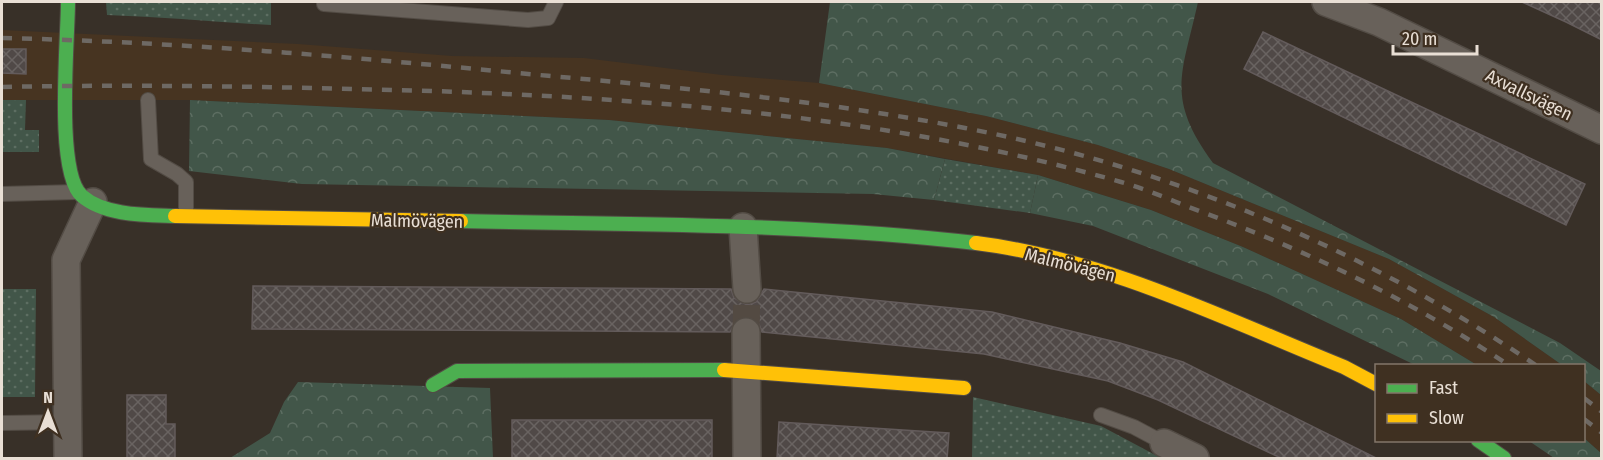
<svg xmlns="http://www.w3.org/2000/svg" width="1603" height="460" viewBox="0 0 1603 460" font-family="'Fira Sans Condensed',sans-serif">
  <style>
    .built { fill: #473421 }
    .grass { fill: url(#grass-dots) }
    .forest { fill: url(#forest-crowns) }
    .building { fill: url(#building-cross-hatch); stroke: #635b5b; stroke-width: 1.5 }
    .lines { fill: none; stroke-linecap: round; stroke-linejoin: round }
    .street-tunnel { stroke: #534a42; stroke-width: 27; stroke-dasharray: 27 14; stroke-linecap: butt }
    .lane-casing { stroke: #534c45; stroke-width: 16 }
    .street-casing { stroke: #534c45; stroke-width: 30 }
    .fast-casing { stroke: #534c45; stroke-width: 16 }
    .slow-casing { stroke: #534c45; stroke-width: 16 }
    .lane { stroke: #68615a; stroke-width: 14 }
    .street { stroke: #68615a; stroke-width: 27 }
    .fast { stroke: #4caf50; stroke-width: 14 }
    .slow { stroke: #ffc107; stroke-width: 14 }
    .rail { stroke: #6e6964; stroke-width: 4.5; stroke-dasharray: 10 10; stroke-linecap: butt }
    .labels { text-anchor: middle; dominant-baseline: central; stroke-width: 4.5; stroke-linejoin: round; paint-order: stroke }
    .street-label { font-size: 18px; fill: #e9dfd5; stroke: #3f3021 }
  </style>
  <defs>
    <pattern id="grass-dots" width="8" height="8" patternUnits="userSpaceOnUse" patternTransform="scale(1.5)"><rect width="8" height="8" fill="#425649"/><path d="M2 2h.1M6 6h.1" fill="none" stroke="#5d6e62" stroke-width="1.8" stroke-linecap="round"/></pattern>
    <pattern id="forest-crowns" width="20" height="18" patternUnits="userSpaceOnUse" patternTransform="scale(1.5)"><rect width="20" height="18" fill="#425649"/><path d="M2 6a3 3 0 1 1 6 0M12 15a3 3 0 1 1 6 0" fill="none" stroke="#5d6e62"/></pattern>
    <pattern id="building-cross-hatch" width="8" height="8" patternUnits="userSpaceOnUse" patternTransform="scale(1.5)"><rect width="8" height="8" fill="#504947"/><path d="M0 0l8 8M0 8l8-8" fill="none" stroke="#696361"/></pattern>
  </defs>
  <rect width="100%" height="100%" fill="#383028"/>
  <!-- built -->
  <path class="built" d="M2,30L298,44L452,56L584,58L722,75L819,83L986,116L1098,145L1169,169L1389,259L1494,317L1562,365H1477L1401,319L1243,247L1151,210L1038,175L887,148L609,120L190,100H2Z
    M1584,381L1601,395V453L1584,438Z"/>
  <!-- grass -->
  <path class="grass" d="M106,2H271V25C216,22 162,17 107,15Z
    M2,100H26L25,130H39V152H2Z
    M945,159L1038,175L1030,213L934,200Z
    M2,289H36L35,397H2Z
    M973,397L1101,426L1161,458H972Z"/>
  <!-- forest -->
  <path class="forest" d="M830,2H1198C1182,75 1165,97 1213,163L1560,343L1601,371V395L1584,381V366L1562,365L1494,317L1389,259L1169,169L1098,145L986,116L819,83Z
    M190,100L609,120L887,148L945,159L934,200L873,194L302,184L189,171Z
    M1038,175L1151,210L1243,247L1401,319L1477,365H1415L1268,294L1093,226L1030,213Z
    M298,382L490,388L493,458H230L270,433L284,402Z
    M1584,438L1601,453V458H1554L1529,441L1584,440Z"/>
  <!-- building -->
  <path class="building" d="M1522,2H1602V40L1566,22Z
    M1263,32L1585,184L1566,225L1244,69Z
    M2,49H26V74L2,73Z
    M253,286L731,289L734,298L747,305L756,302L764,289L992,312L1120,343L1183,362L1378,459H1283L1158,400L1108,381L984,354L762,332L759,324L746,316L738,319L730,332L252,329Z
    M127,395H166V424H175V459H127Z
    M512,420H712V459H512Z
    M779,422L949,433L947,459H777Z"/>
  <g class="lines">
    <!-- street-tunnel -->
    <path class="street-tunnel" d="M746,332L747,289"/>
    <!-- lane casing -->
    <g class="lane-casing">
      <path id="lane" d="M324,4L528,20L548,18L556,2
        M148,100L151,159L177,174L186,182V216
        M2,194L77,192
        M1101,415L1134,427L1164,443
        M2,423L69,422"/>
    </g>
    <!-- street casing -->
    <g class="street-casing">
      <path id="street" d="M1326,2L1379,22L1602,130
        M743,227L747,289
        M746,332L747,458
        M1164,443L1195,458
        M68,458L66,260L93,202"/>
    </g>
    <!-- fast casing -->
    <g class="fast-casing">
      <path id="fast" d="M68,2C68,39 55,173 82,196C105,216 147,215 175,216
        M461,221C632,225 805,223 976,243
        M433,385L457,371L724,370
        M1478,440L1504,458"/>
    </g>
    <!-- slow casing -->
    <g class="slow-casing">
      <path id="slow" d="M175,216L461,221
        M976,243C1105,259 1225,319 1344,367L1376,384
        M724,370L964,388"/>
    </g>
    <!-- lane -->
    <use href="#lane" class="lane"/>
    <!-- street -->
    <use href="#street" class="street"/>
    <!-- fast -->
    <use href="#fast" class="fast"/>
    <!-- slow -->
    <use href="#slow" class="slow"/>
    <!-- rail -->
    <path class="rail" d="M2,38C178,42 353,57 528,74C674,87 820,100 965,128C1168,167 1365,249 1537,366
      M2,87C145,84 288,87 432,91C663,99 898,118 1121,182C1149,190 1175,202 1202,212C1310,252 1414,302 1510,366
      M1584,398L1602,412
      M1584,419L1602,433"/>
  </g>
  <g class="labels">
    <!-- street labels -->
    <g class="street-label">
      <text transform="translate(1529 95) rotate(26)">Axvallsvägen</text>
      <text transform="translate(417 221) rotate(1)">Malmövägen</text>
      <text transform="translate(1070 265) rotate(14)">Malmövägen</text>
    </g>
  </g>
  <!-- border -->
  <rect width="1603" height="460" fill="none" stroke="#e9dfd5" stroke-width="6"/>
  <!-- legend -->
  <rect x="1375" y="364" width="210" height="78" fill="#3f3021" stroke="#837669" stroke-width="1.5"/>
  <rect x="1387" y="384" width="30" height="9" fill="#4caf50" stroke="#837669" stroke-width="1.5"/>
  <text x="1429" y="394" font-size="18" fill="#e9dfd5">Fast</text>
  <rect x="1387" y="414" width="30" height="9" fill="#ffc107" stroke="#837669" stroke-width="1.5"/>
  <text x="1429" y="424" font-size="18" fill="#e9dfd5">Slow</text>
  <!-- north arrow -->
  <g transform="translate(48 412)" stroke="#3f3021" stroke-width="4.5" paint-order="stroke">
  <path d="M0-4.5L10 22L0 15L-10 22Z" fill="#e9dfd5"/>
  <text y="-9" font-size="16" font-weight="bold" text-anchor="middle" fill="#e9dfd5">N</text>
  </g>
  <!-- scale -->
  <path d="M1393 45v9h84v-9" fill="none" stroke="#e9dfd5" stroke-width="3"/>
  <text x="1402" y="45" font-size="18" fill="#e9dfd5" stroke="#3f3021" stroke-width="4.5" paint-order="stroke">20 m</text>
</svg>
